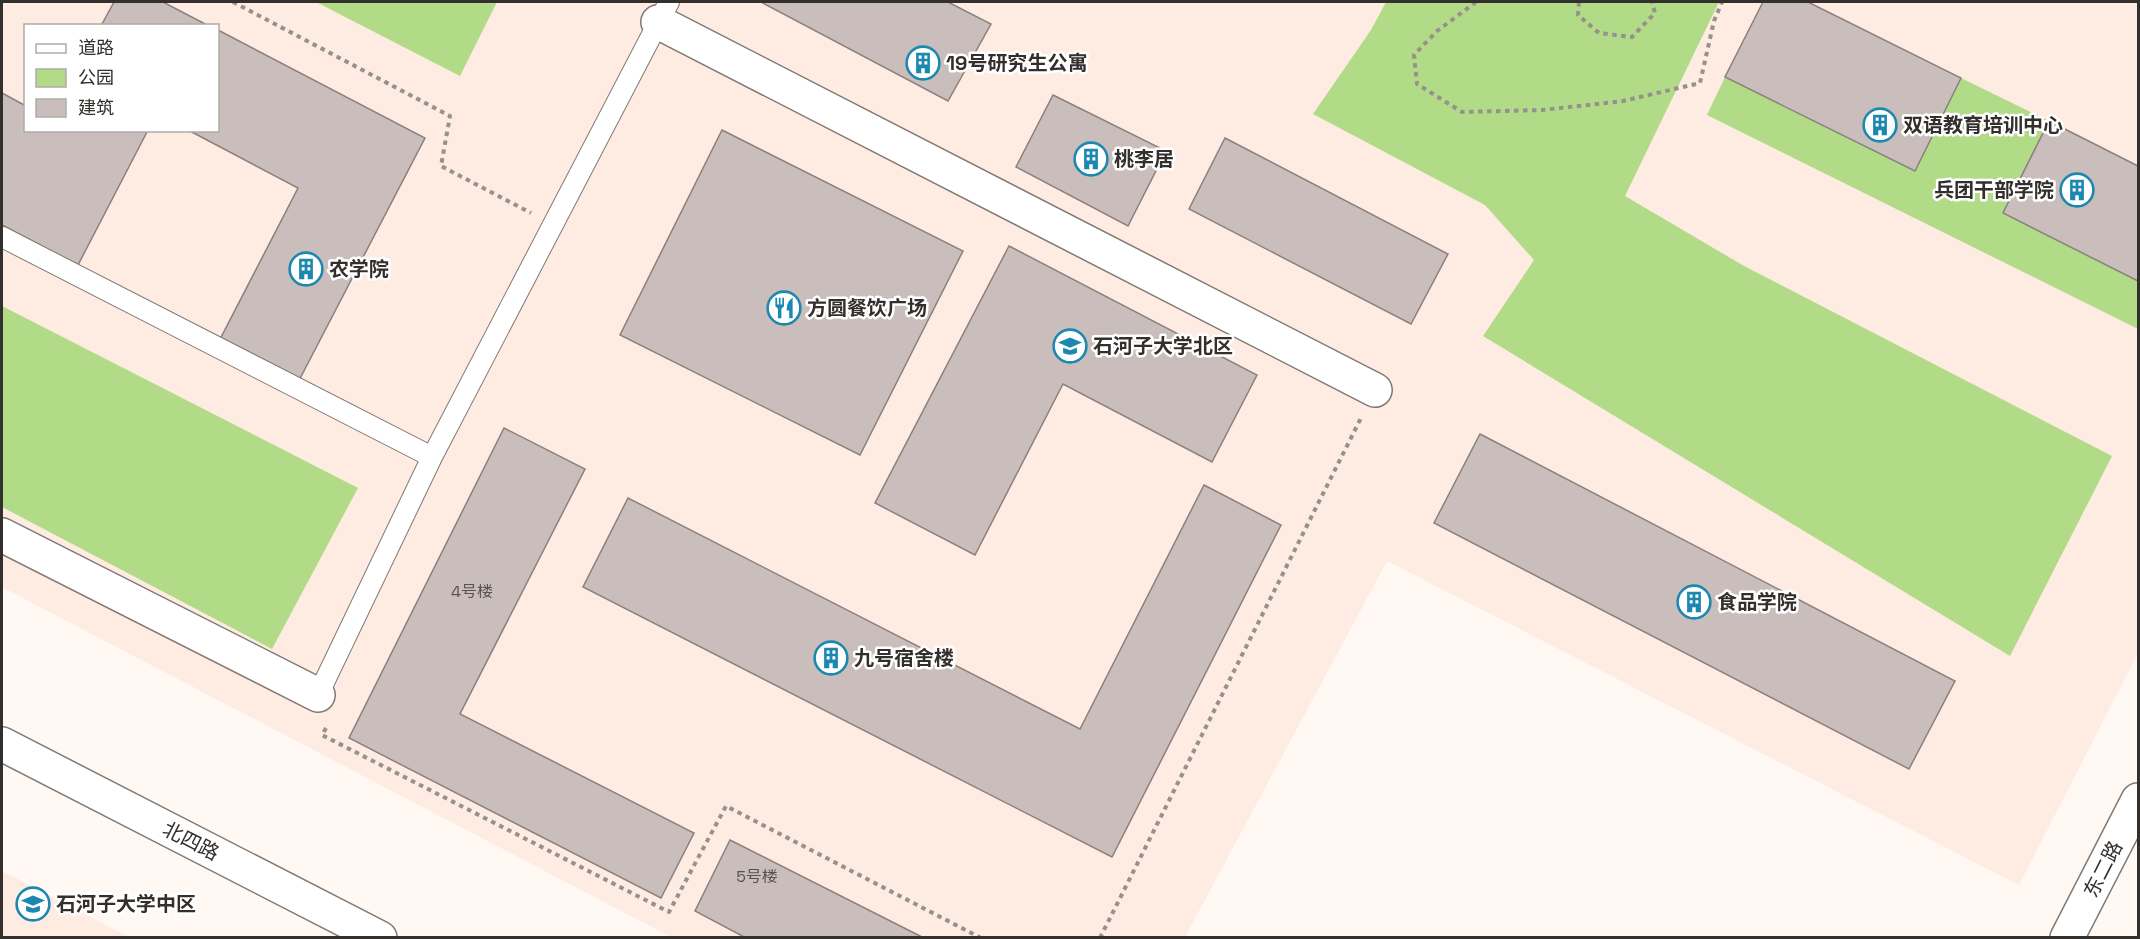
<svg xmlns="http://www.w3.org/2000/svg" width="2140" height="939" viewBox="0 0 2140 939" font-family="'Space Grotesk','Noto Sans SC',sans-serif">
  <style>
    .education { fill: #feebe2; fill-rule: evenodd }
    .green { fill: #b1db86 }
    .building { fill: #c9bebb; stroke: #8a807e; stroke-width: 1.5 }
    .lines { fill: none; stroke-linecap: round; stroke-linejoin: round }
    .lane-casing { stroke: #807973; stroke-width: 22 }
    .street-casing { stroke: #807973; stroke-width: 36 }
    .secondary-casing { stroke: #807973; stroke-width: 36 }
    .path { stroke: #95918d; stroke-width: 4; stroke-dasharray: 4.5 4.5; stroke-linecap: butt }
    .lane { stroke: #fff; stroke-width: 20 }
    .street { stroke: #fff; stroke-width: 33 }
    .secondary { stroke: #fff; stroke-width: 33 }
    .labels { text-anchor: middle; dominant-baseline: central; stroke-width: 5; stroke-linejoin: round; paint-order: stroke }
    .number-label { font-size: 16px; fill: #585350 }
    .poi-label { font-size: 20px; font-weight: bold; fill: #322f2c; stroke: #fff; text-anchor: start }
    .street-label { font-size: 20px; fill: #322f2c; stroke: #fff }
  </style>
  <rect width="100%" height="100%" fill="#fff8f3"/>
  <!-- education -->
  <path class="education" d="M2,2H2138V653L2019,885L1387,561L1185,937H671L2,587ZM26,26H218V130H26Z
    M2,871L129,937H2Z"/>
  <!-- green -->
  <path class="green" d="M316,2H497L460,76Z
    M1386,2H1719L1625,196L1744,266L2112,456L2010,656L1483,336L1534,260L1485,205L1313,114L1371,30Z
    M1725,77L1915,171L1961,78L2049,121L2004,213L2138,281V329L1707,115Z
    M2,306L358,488L272,649L2,507Z"/>
  <!-- building -->
  <path class="building" d="M114,2H163L209,26H101Z
    M761,2H948L991,24L948,101Z
    M1763,2H1808L1961,78L1915,171L1725,77Z
    M218,30L425,138L293,392L214,351L298,188L188,130H218Z
    M2,93L26,106V130H148L78,265L2,225Z
    M1053,95L1166,151L1128,226L1016,167Z
    M2049,121L2138,166V281L2003,213Z
    M722,130L963,251L860,455L620,335Z
    M1225,138L1448,254L1411,324L1189,209Z
    M1009,246L1257,375L1212,462L1063,384L975,555L875,503Z
    M504,428L585,469L460,714L694,833L661,898L349,738Z
    M1480,434L1955,681L1909,769L1434,523Z
    M1204,485L1281,525L1112,857L583,587L628,498L1080,729Z
    M730,840L924,938H746L695,911Z"/>
  <g class="lines">
    <!-- lane casing -->
    <g class="lane-casing">
      <path id="lane" d="M2,237L432,457
        M318,695L432,457L669,2"/>
    </g>
    <!-- street casing -->
    <g class="street-casing">
      <path id="street" d="M658,22L1375,390
        M2,535L318,695"/>
    </g>
    <!-- secondary casing -->
    <g class="secondary-casing">
      <path id="secondary" d="M2,744L380,938
        M2067,938L2138,800"/>
    </g>
    <!-- path -->
    <path class="path" d="M233,2L450,116L441,166L531,213
      M1476,2L1437,31L1414,55L1417,84L1462,112L1542,110L1623,101L1700,83L1714,21L1722,2
      M1579,2L1578,15L1599,33L1632,37L1655,13L1652,2
      M326,728L322,735L669,912L726,806L981,938
      M1100,938L1361,418"/>
    <!-- lane -->
    <use href="#lane" class="lane"/>
    <!-- street -->
    <use href="#street" class="street"/>
    <!-- secondary -->
    <use href="#secondary" class="secondary"/>
  </g>
  <!-- icons -->
  <defs>
    <g id="building-ring" transform="scale(1.725)"><circle r="9.5" fill="#fff" stroke="#1d88af" stroke-width="1.5"/><path d="M-4-6H4V6H1V3H-1V6H-4ZM-2.5-4.3h1.7v1.8h-1.7ZM.8-4.3h1.7v1.8H.8ZM-2.5-1h1.7V.8h-1.7ZM.8-1h1.7V.8H.8Z" fill="#1d88af"/></g>
    <g id="restaurant-ring" transform="scale(1.725)"><circle r="9.5" fill="#fff" stroke="#1d88af" stroke-width="1.5"/><path d="M-5-6h1v4h1v-4h1v4h1v-4h1v5L-1.5 .5V6h-2V.5L-5-1ZM5-6V6H3V1.5H1.5Q1.5-4 5-6Z" fill="#1d88af"/></g>
    <g id="university-ring" transform="scale(1.725)"><circle r="9.5" fill="#fff" stroke="#1d88af" stroke-width="1.5"/><path d="M0-5L7-2L0 1L-7-2ZM-4 1L0 2.5L4 1V4Q0 6-4 4Z" fill="#1d88af"/></g>
  </defs>
  <g fill-rule="evenodd">
    <use href="#building-ring" x="923" y="63"/>
    <use href="#building-ring" x="1880" y="125"/>
    <use href="#building-ring" x="1091" y="159"/>
    <use href="#building-ring" x="2077" y="190"/>
    <use href="#building-ring" x="306" y="269"/>
    <use href="#restaurant-ring" x="784" y="308"/>
    <use href="#university-ring" x="1070" y="346"/>
    <use href="#building-ring" x="1694" y="602"/>
    <use href="#building-ring" x="831" y="658"/>
    <use href="#university-ring" x="33" y="904"/>
  </g>
  <g class="labels">
    <!-- number labels -->
    <g class="number-label">
      <text x="472" y="591">4号楼</text>
      <text x="757" y="876">5号楼</text>
    </g>
    <!-- poi labels -->
    <g class="poi-label">
      <text x="946" y="63">19号研究生公寓</text>
      <text x="1903" y="125">双语教育培训中心</text>
      <text x="1114" y="159">桃李居</text>
      <text x="2054" y="190" text-anchor="end">兵团干部学院</text>
      <text x="329" y="269">农学院</text>
      <text x="807" y="308">方圆餐饮广场</text>
      <text x="1093" y="346">石河子大学北区</text>
      <text x="1717" y="602">食品学院</text>
      <text x="854" y="658">九号宿舍楼</text>
      <text x="56" y="904">石河子大学中区</text>
    </g>
    <!-- street labels -->
    <g class="street-label">
      <text transform="translate(191 841) rotate(27)">北四路</text>
      <text transform="translate(2103 869) rotate(-63)">东二路</text>
    </g>
  </g>
  <!-- border -->
  <rect width="2140" height="939" fill="none" stroke="#322f2c" stroke-width="6"/>
  <!-- legend -->
  <rect x="24" y="24" width="195" height="108" fill="#ffffff" stroke="#adacab" stroke-width="1.5"/>
  <rect x="36" y="44" width="30" height="9" fill="#ffffff" stroke="#adacab" stroke-width="1.5"/>
  <text x="78" y="54" font-size="18" fill="#322f2c">道路</text>
  <rect x="36" y="69" width="30" height="18" fill="#b1db86" stroke="#adacab" stroke-width="1.5"/>
  <text x="78" y="84" font-size="18" fill="#322f2c">公园</text>
  <rect x="36" y="99" width="30" height="18" fill="#c9bebb" stroke="#adacab" stroke-width="1.5"/>
  <text x="78" y="114" font-size="18" fill="#322f2c">建筑</text>
</svg>
